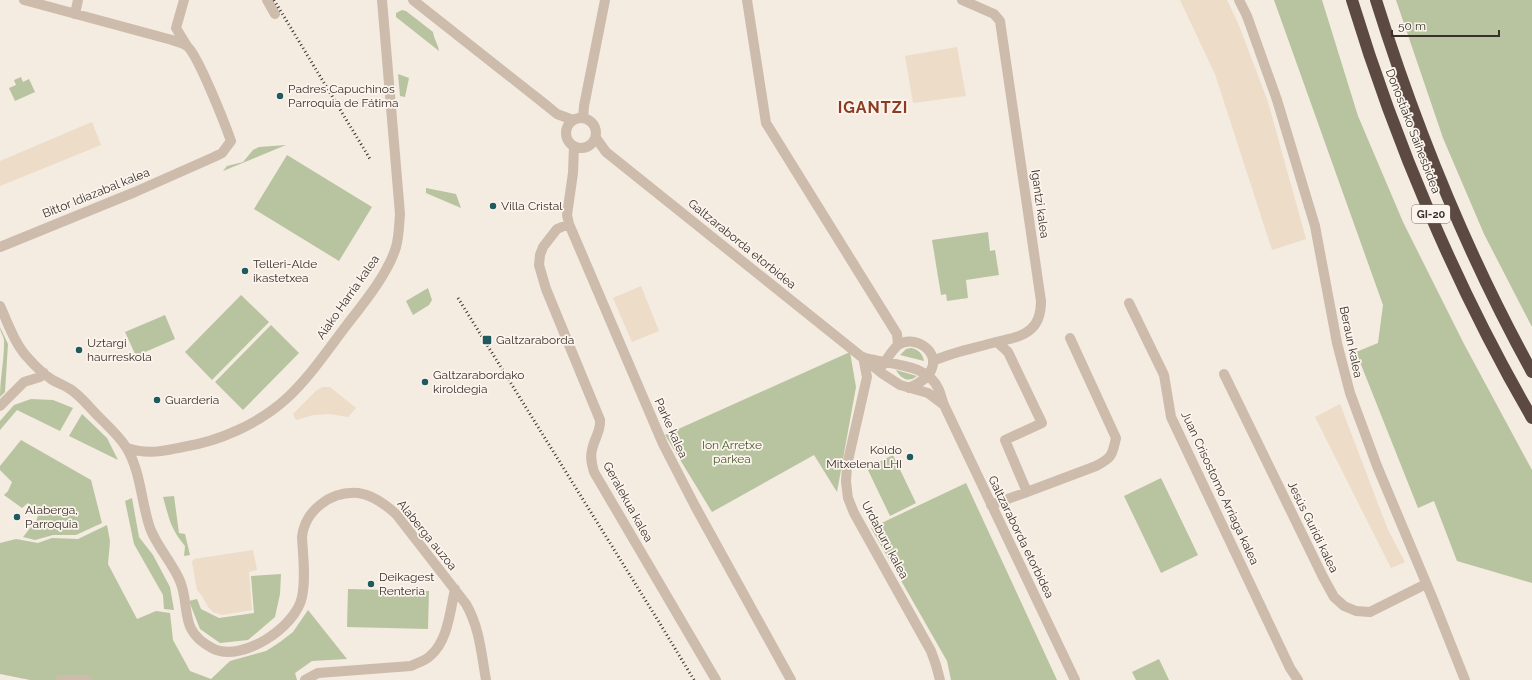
<svg xmlns="http://www.w3.org/2000/svg" width="1532" height="680" viewBox="0 0 1532 680" font-family="Raleway,sans-serif">
  <style>
    .green { fill: #b8c4a0 }
    .plaza { fill: #ecdcc8 }
    .lines { fill: none; stroke-linecap: round; stroke-linejoin: round }
    .pedestrian { stroke: #cdbbac; stroke-width: 10 }
    .minor { stroke: #cdbbac; stroke-width: 10 }
    .tertiary { stroke: #cdbbac; stroke-width: 10 }
    .motorway { stroke: #5c4a42; stroke-width: 12 }
    .rail { stroke: #3b302b; stroke-width: 3; stroke-dasharray: 1 3; stroke-linecap: butt }
    .poi-dot { fill: #1f5a5e; stroke: #fbf5ee; stroke-width: 1.5 }
    .labels { text-anchor: middle; dominant-baseline: central; stroke-width: 3.5; stroke-linejoin: round; paint-order: stroke }
    .shield { fill: #fbf5ee; stroke: #756b66; stroke-width: 1 }
    .shield-label { font-size: 11px; font-weight: bold; fill: #3b302b }
    .poi-label { font-size: 12px; fill: #3b302b; stroke: #fbf5ee; text-anchor: start }
    .street-label { font-size: 12px; fill: #3b302b; stroke: #fbf5ee }
    .park-label { font-size: 12px; fill: #4a5a2e; stroke: #fbf5ee }
    .district-label { font-size: 16px; font-weight: bold; letter-spacing: 1px; fill: #8c3b22; stroke: #fbf5ee }
  </style>
  <rect width="100%" height="100%" fill="#f4ebe1"/>
  <!-- green -->
  <path class="green" d="M1274,0H1322L1358,116L1403,222L1464,344L1532,470V583L1457,561L1434,501L1418,508L1356,352L1378,343L1383,305Z
    M1396,0H1532V327L1484,234L1443,138Z
    M402,10L406,11L433,32C434,39 438,44 439,51L396,17V13Z
    M398,74L409,78L405,97L400,96Z
    M21,77L23,82L29,79L35,92L15,101L9,88L16,85L14,80Z
    M286,145L223,171L227,166L243,162L253,150L259,147Z
    M287,155L372,207L339,261L254,209Z
    M426,188L456,194L461,208L426,193Z
    M988,232L990,251L995,250L999,275L966,280L968,298L947,301L946,294L941,295L932,240Z
    M428,288L432,300L429,305L413,315L406,301Z
    M241,295L269,322L212,380L185,352Z
    M165,315L175,339L136,356L125,332Z
    M271,325L299,353L243,410L215,382Z
    M0,327L8,344L5,392L0,397C0,379 4,361 4,343C5,337 0,333 0,327Z
    M911,348C918,349 923,354 924,361L900,355L906,349Z
    M850,352L856,387L837,492L814,455L712,512L665,435Z
    M896,370L917,376C909,383 901,379 896,370Z
    M31,399L53,400L73,408L60,431L17,410L0,430V421L14,405Z
    M82,414L107,438L118,460L69,436Z
    M21,440L91,480L102,523L76,535H53L35,540L23,537L37,519L39,511L28,503L22,508L4,495L8,491L12,482L0,470V466Z
    M893,455L916,503L890,516L867,468Z
    M1161,478L1198,555L1161,573L1124,496Z
    M966,483L1057,680H951L947,661L871,528Z
    M174,496L179,533L185,534L190,555L184,556L185,546C170,528 169,518 163,497Z
    M132,498L139,537L153,555L170,587L174,610L164,609L163,595L134,544L125,501Z
    M107,525L110,541L108,564L137,619L156,611L170,613L173,640L190,671L211,679L230,661L266,651L280,642L293,632L308,610L347,659L312,661L295,673L297,680H30L0,674V543L16,539L38,543L52,538L78,539Z
    M281,574L280,594L275,617L248,640L220,643L200,629L189,601L197,599L201,609L219,618L254,613L251,576Z
    M348,589L429,591L428,629L347,627Z
    M1159,659L1169,680H1136L1132,672Z"/>
  <!-- plaza -->
  <path class="plaza" d="M1180,0H1227L1238,23L1268,102L1306,239L1272,250L1215,74Z
    M957,47L966,96L913,103L905,56Z
    M92,122L101,145L0,186V161Z
    M641,286L659,331L632,342L613,298Z
    M323,387H330L356,408L348,417L330,414L313,415L296,420L293,414L317,390Z
    M1340,404L1388,530L1405,562L1391,568L1315,417Z
    M253,550L257,570L249,572L252,610L222,615L213,612L208,607L202,596L197,590L192,562L194,559Z"/>
  <g class="lines">
    <!-- pedestrian -->
    <path class="pedestrian" d="M267,0L275,14"/>
    <!-- minor -->
    <path class="minor" d="M184,0L176,28L187,46
      M413,0L546,105L557,114L573,120
      M747,0L766,123L897,334L898,345
      M75,14L78,0
      M566 133a15 15 0 1 1 30 0a15 15 0 1 1-30 0Z
      M583,118L584,106L605,0
      M596,138L606,152L883,374L900,385L928,393L944,405
      M574,146L573,173L567,215L569,224L663,444L695,506L791,680
      M569,224L557,229L543,247L540,255L539,265L546,289L600,420C601,431 594,439 592,450C590,458 592,465 594,472L716,680
      M0,247L135,192L214,157L222,153L231,141C225,124 198,55 187,46C183,43 177,42 172,40L24,0
      M1129,303L1164,375L1171,417L1290,668L1298,680
      M0,306C8,323 15,345 29,359C35,366 44,374 51,379C57,383 64,385 70,389C81,396 89,407 98,416C108,426 119,436 126,447C141,471 141,502 150,528C157,547 172,562 180,581C191,608 178,630 212,648C241,664 296,627 302,597C306,578 303,556 302,537C305,510 331,491 358,493C373,495 385,504 396,514L466,604C480,629 481,652 486,680
      M863,357L867,377L847,465L846,482L848,498L854,513L931,651L936,665L940,680
      M866,358C890,365 928,363 939,390C941,395 942,400 944,405L1075,680
      M933,361C953,352 975,348 996,342C1008,339 1021,338 1031,329C1039,322 1041,312 1041,301L1000,21L994,14L962,0
      M881,367C887,360 891,351 898,345C913,334 939,350 932,368C929,378 918,384 909,388
      M1224,374L1323,577L1334,597L1344,606L1356,611L1370,612L1426,584
      M0,406L24,382L40,377L44,373
      M127,448C149,455 161,451 183,447C220,441 258,424 286,399C309,378 327,351 346,326C363,304 388,274 396,247C399,237 399,225 400,214L382,0
      M1027,492L1096,466C1113,457 1112,455 1116,438L1070,338
      M991,505L1027,492L1005,440L1042,423L1008,352L997,342
      M60,680H87
      M305,680L318,673L411,666C417,663 425,661 430,656C448,641 450,611 455,589"/>
    <!-- tertiary -->
    <path class="tertiary" d="M1239,0L1247,16L1277,100L1315,226L1337,343L1350,393L1377,466L1432,597L1465,680"/>
    <!-- motorway -->
    <path class="motorway" d="M1352,0C1395,142 1457,289 1532,418
      M1376,0C1416,128 1467,254 1532,372"/>
    <!-- rail -->
    <path class="rail" d="M274,0L370,159
      M458,298L659,622L694,680"/>
  </g>
  <!-- markers -->
  <g class="poi-dot">
    <circle cx="280" cy="96" r="4"/>
    <circle cx="493" cy="206" r="4"/>
    <circle cx="245" cy="271" r="4"/>
    <rect x="482" y="335" width="10" height="10" rx="2"/>
    <circle cx="79" cy="350" r="4"/>
    <circle cx="425" cy="382" r="4"/>
    <circle cx="157" cy="400" r="4"/>
    <circle cx="910" cy="457" r="4"/>
    <circle cx="17" cy="517" r="4"/>
    <circle cx="371" cy="584" r="4"/>
  </g>
  <g class="labels">
    <!-- shield labels -->
    <rect class="shield" x="1412" y="205" width="38" height="18" rx="3"/>
    <g class="shield-label">
      <text x="1431" y="214">GI-20</text>
    </g>
    <!-- poi labels -->
    <g class="poi-label">
      <text x="288" y="89">Padres Capuchinos<tspan x="288" dy="14">Parroquia de Fátima</tspan></text>
      <text x="501" y="206">Villa Cristal</text>
      <text x="253" y="264">Telleri-Alde<tspan x="253" dy="14">ikastetxea</tspan></text>
      <text x="496" y="340">Galtzaraborda</text>
      <text x="87" y="343">Uztargi<tspan x="87" dy="14">haurreskola</tspan></text>
      <text x="433" y="375">Galtzarabordako<tspan x="433" dy="14">kiroldegia</tspan></text>
      <text x="165" y="400">Guarderia</text>
      <text x="902" y="450" text-anchor="end">Koldo<tspan x="902" dy="14">Mitxelena LHI</tspan></text>
      <text x="25" y="510">Alaberga,<tspan x="25" dy="14">Parroquia</tspan></text>
      <text x="379" y="577">Deikagest<tspan x="379" dy="14">Renteria</tspan></text>
    </g>
    <!-- street labels -->
    <g class="street-label">
      <text transform="translate(1413 131) rotate(69)">Donostiako Saihesbidea</text>
      <text transform="translate(96 193) rotate(-22)">Bittor Idiazabal kalea</text>
      <text transform="translate(1040 204) rotate(82)">Igantzi kalea</text>
      <text transform="translate(742 244) rotate(39)">Galtzaraborda etorbidea</text>
      <text transform="translate(348 297) rotate(-55)">Aiako Harria kalea</text>
      <text transform="translate(1351 342) rotate(78)">Beraun kalea</text>
      <text transform="translate(671 428) rotate(66)">Parke kalea</text>
      <text transform="translate(1220 488) rotate(65)">Juan Crisostomo Arriaga kalea</text>
      <text transform="translate(628 502) rotate(61)">Geralekua kalea</text>
      <text transform="translate(1313 527) rotate(64)">Jesús Guridi kalea</text>
      <text transform="translate(427 535) rotate(51)">Alaberga auzoa</text>
      <text transform="translate(1021 537) rotate(64)">Galtzaraborda etorbidea</text>
      <text transform="translate(885 540) rotate(62)">Urdaburu kalea</text>
    </g>
    <!-- park labels -->
    <g class="park-label">
      <text x="732" y="445">Ion Arretxe<tspan x="732" dy="14">parkea</tspan></text>
    </g>
    <!-- district labels -->
    <g class="district-label">
      <text x="873" y="107">IGANTZI</text>
    </g>
  </g>
  <!-- scale -->
  <path d="M1392 30v6h107v-6" fill="none" stroke="#3b302b" stroke-width="2"/>
  <text x="1398" y="30" font-size="12" fill="#3b302b" stroke="#fbf5ee" stroke-width="3" paint-order="stroke">50 m</text>
</svg>
